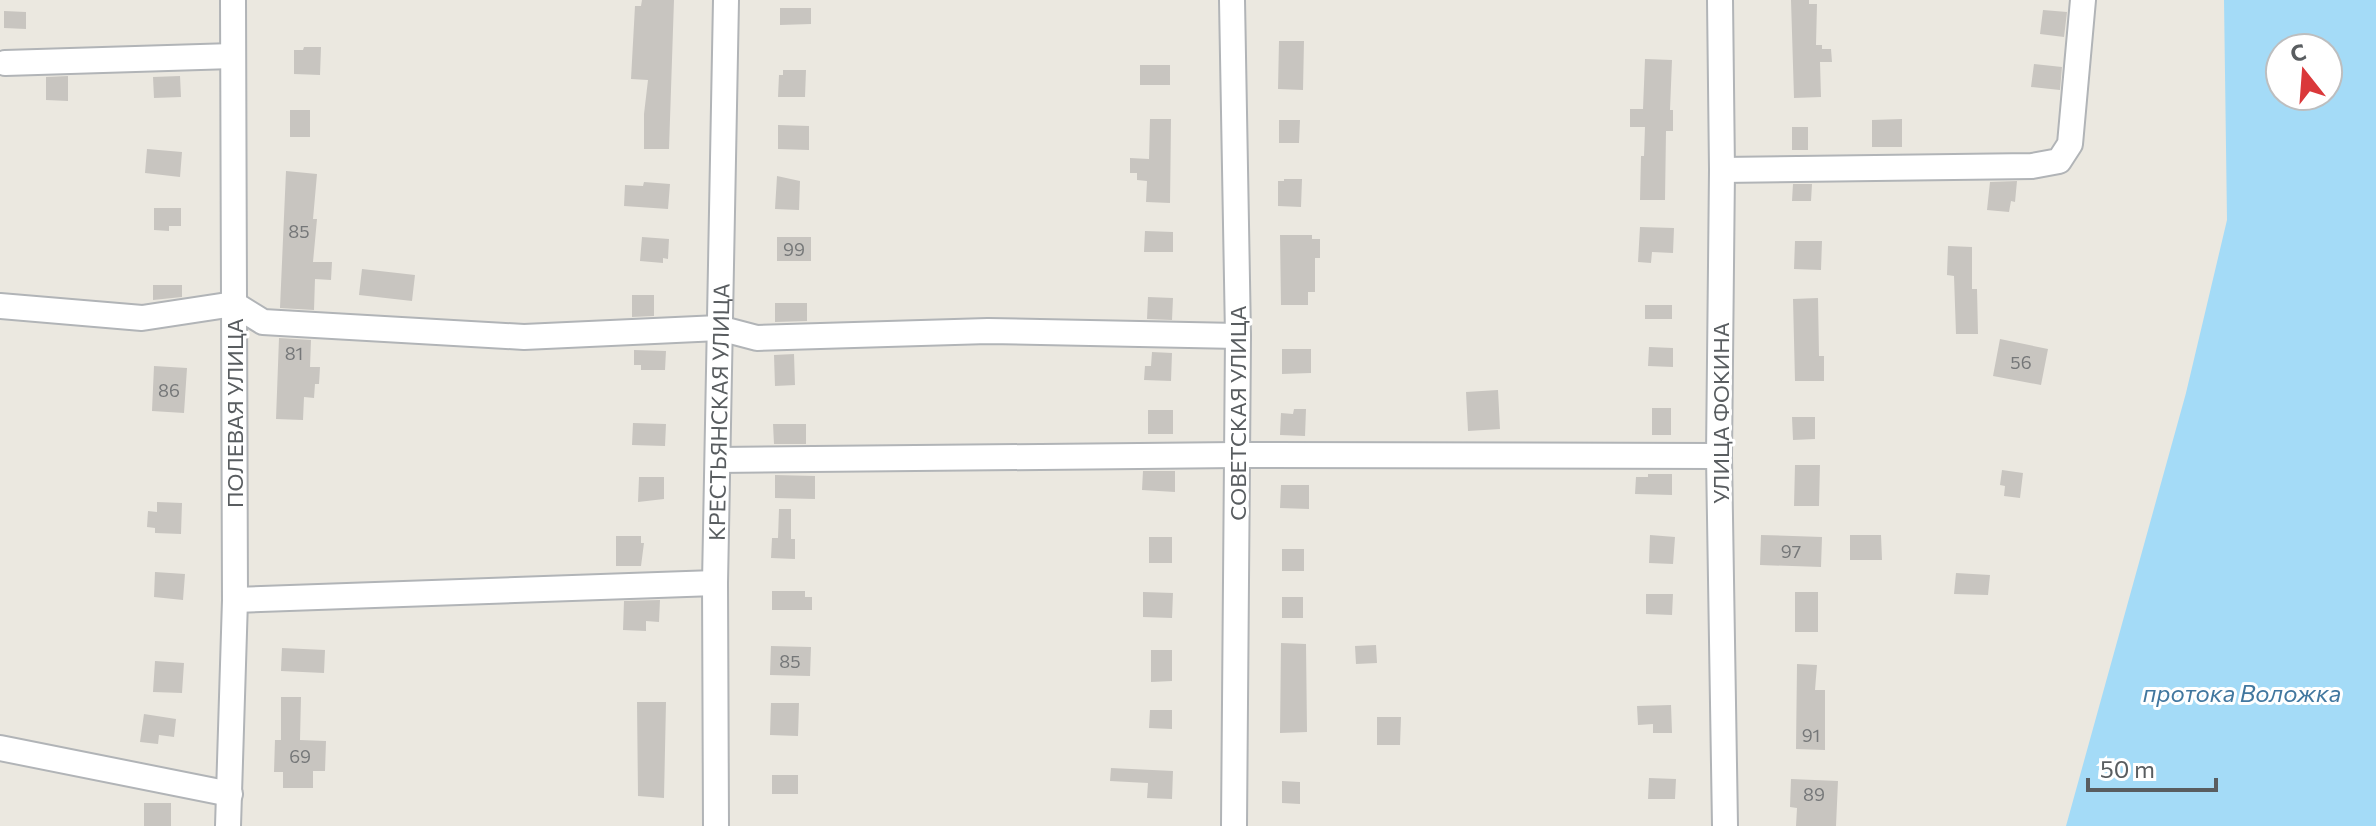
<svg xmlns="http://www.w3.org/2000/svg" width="2376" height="826" viewBox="0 0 2376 826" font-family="Commissioner,sans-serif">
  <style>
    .water { fill: #a4dbf7; fill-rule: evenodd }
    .building { fill: #c8c5c0 }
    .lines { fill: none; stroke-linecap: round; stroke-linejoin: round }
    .minor-casing { stroke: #b1b4b7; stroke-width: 28 }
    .minor { stroke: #fff; stroke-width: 24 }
    .labels { text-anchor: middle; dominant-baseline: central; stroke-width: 6; stroke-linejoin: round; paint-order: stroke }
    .number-label { font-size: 18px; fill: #757778 }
    .street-label { font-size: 22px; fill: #595d60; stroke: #fff }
    .water-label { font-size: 24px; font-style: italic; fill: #41779f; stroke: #fff }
  </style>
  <rect width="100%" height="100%" fill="#ebe8e0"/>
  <!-- water -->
  <path class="water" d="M2224,0H2376V826H2066L2186,393L2227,220ZM2328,48V96H2280V48Z"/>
  <!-- building -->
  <path class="building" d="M642,0H674L669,149H644V114L648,80L631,79L635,6H641Z
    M1791,0H1809V4H1817L1816,45H1822V49H1831L1832,62H1820L1821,97L1794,98Z
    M780,8H811V24L780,25Z
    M2043,10L2067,12L2064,37L2040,34Z
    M4,11L26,12V29L4,28Z
    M1279,41H1304L1303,90L1278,89Z
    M304,47H321L320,75L294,74V50H303Z
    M1645,59L1672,60L1670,110H1673V131H1666L1665,200H1640L1641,156H1644L1645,127H1630V109H1643Z
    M2034,64L2062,67L2060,90L2031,87Z
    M1140,65H1170V85H1140Z
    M783,70H806L805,97H778L779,75H783Z
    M68,76V101L46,100V77Z
    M180,76L181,97L154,98L153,77Z
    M290,110H310V137H290Z
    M1150,119H1171L1170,203L1146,202L1147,181L1137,180V173H1130V158L1149,159Z
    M1902,119V147H1872V120Z
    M1279,120H1300L1299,143H1279Z
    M778,125L809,126V150L778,149Z
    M1792,127H1808V150H1792Z
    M147,149L182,152L180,177L145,173Z
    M286,171L317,174L313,219H317L313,262H332L331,280L315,279L314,310L280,308Z
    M777,176L800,181L799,210L775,209Z
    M1284,179H1302L1301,207L1278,206V181H1284Z
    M2017,181L2015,202L2011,201L2009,212L1987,210L1990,182Z
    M644,182L670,184L668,209L624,206L625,185L643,186Z
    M1793,184H1812L1811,201H1792Z
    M154,208H181V226H169V231L154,230Z
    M1640,227L1674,228L1673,253L1652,252L1651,263L1638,262Z
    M1145,231L1173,232V252H1144Z
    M1280,235H1312V239H1320V258H1315V292H1308V305H1281Z
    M642,237L669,239L668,259L663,258V263L640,261Z
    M777,237H811V261H777Z
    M1795,241H1822L1821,270L1794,269Z
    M1948,246L1972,247V289H1977L1978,334H1956L1954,276L1947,275Z
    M362,269L415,275L412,301L359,295Z
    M153,285H182V297L153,300Z
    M632,295H654V316L632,317Z
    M1148,297L1173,298L1172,320L1147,319Z
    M1818,298L1819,356H1824V381H1795L1793,299Z
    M775,303H807V321L775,322Z
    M1645,305H1672V319H1645Z
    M279,338L311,340L310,367H320L319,384H315L314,398L304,397L303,420L276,419Z
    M2000,339L2048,349L2041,385L1993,376Z
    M1649,347L1673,348V367L1648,366Z
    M1282,349H1311V373L1282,374Z
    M634,350L666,351L665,370H641V365H634Z
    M1152,352L1172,353L1171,381L1144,380L1145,366H1151Z
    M794,354L795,385L775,386L774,355Z
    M154,366L187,368L184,413L152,411Z
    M1498,390L1500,429L1468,431L1466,392Z
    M1652,408H1671V435H1652Z
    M1294,409H1306L1305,436L1280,435L1281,413L1293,414Z
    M1148,410H1173V434H1148Z
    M1792,417H1815V439L1793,440Z
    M633,423L666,424L665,446L632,445Z
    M773,424H806V444H774Z
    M1795,465H1820L1819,506H1794Z
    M2002,470L2023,473L2020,498L2004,496L2005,486L2000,485Z
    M1143,471H1175V492L1142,490Z
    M1648,474H1672V495L1635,494L1636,477H1648Z
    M775,475L815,476V499L775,498Z
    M639,477H664V499L638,502Z
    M1281,485H1309V509L1280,508Z
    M157,502L182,503L181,534L155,533V528L147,527L148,511L157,512Z
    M779,509H791V539H795V559L771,558L772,538H778Z
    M1650,535L1675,537L1673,564L1649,563Z
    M1761,535L1822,537L1821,567L1760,565Z
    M1850,535H1881L1882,560H1850Z
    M616,536H641V543H644L641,566H616Z
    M1149,537H1172V563H1149Z
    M1282,549H1304V571H1282Z
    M155,572L185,574L183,600L154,597Z
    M1956,573L1990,575L1988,595L1954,594Z
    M772,591H805V597H812V610H772Z
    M1143,592L1173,593L1172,618L1143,617Z
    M1795,592H1818V632H1795Z
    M1646,594H1673L1672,615L1646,614Z
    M1282,597H1303V618H1282Z
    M660,600L659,622L646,621V631L623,630L624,601Z
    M1281,643L1306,644L1307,732L1280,733Z
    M1376,645L1377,663L1356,664L1355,646Z
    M771,646L811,647L810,676L770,675Z
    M282,648L325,650L324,673L281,671Z
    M1151,650H1172V681L1151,682Z
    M155,661L184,663L182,693L153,692Z
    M1797,664L1817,665L1815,690H1825V750L1796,749Z
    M281,697H301L300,740L326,741L325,771H313V788H283V772H274L275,740H281Z
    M637,702H666L664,798L638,796Z
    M771,703H799L798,736L770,735Z
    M1671,705L1672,733H1653V724L1638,725L1637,706Z
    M1150,710H1172V729L1149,728Z
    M144,714L176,719L174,737L159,735L158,744L140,742Z
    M1377,717H1401L1400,745H1377Z
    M1111,768L1173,771L1172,799L1147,798L1148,783L1110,781Z
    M772,775H798V794H772Z
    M1649,778L1676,779L1675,799H1648Z
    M1791,779L1838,781L1836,826H1796L1797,808L1790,807Z
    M1282,781L1300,782V804L1282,803Z
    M144,803H171V826H144Z"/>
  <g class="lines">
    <!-- minor casing -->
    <g class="minor-casing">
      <g id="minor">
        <path d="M1232,0L1238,336L1234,826"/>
        <path d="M1720,0L1722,170L1719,456L1725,826"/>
        <path d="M5,63L233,56"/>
        <path d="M1722,170L2032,166L2059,161L2070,144L2083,0"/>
        <path d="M0,306L142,318L234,304L263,322L524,337L719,328L757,338L988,331L1238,336"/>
        <path d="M718,460L1237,455L1719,456"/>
        <path d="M235,600L715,583"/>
        <path d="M0,748L230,794"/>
        <path d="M228,826L235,600L233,0"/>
        <path id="s1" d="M716,826L715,583L726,0"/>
      </g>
    </g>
    <!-- minor -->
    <use href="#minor" class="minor"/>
  </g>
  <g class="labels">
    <!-- number labels -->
    <g class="number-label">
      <text x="299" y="231">85</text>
      <text x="794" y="249">99</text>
      <text x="294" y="353">81</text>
      <text x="2021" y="362">56</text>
      <text x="169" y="390">86</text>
      <text x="1791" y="551">97</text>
      <text x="790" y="661">85</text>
      <text x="1811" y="735">91</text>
      <text x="300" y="756">69</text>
      <text x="1814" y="794">89</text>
    </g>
    <!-- street labels -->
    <g class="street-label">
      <text transform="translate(234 413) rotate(-90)">ПОЛЕВАЯ УЛИЦА</text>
      <text stroke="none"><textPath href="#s1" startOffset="414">КРЕСТЬЯНСКАЯ УЛИЦА</textPath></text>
      <text transform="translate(1237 413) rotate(-90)">СОВЕТСКАЯ УЛИЦА</text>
      <text transform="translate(1720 413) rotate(-90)">УЛИЦА ФОКИНА</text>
    </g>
    <!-- water labels -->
    <g class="water-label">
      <text x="2242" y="692">протока Воложка</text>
    </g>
  </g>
  <!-- north arrow -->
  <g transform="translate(2304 72) rotate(343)"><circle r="38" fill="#ffffff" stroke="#bdbebf" stroke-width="2"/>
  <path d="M0-6L14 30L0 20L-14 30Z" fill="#da383a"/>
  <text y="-12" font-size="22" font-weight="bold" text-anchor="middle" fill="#595d60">С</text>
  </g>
  <!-- scale -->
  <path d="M2088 778v12h128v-12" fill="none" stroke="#595d60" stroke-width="4"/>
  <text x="2100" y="778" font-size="24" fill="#595d60" stroke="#ffffff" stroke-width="6" paint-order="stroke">50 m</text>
</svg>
